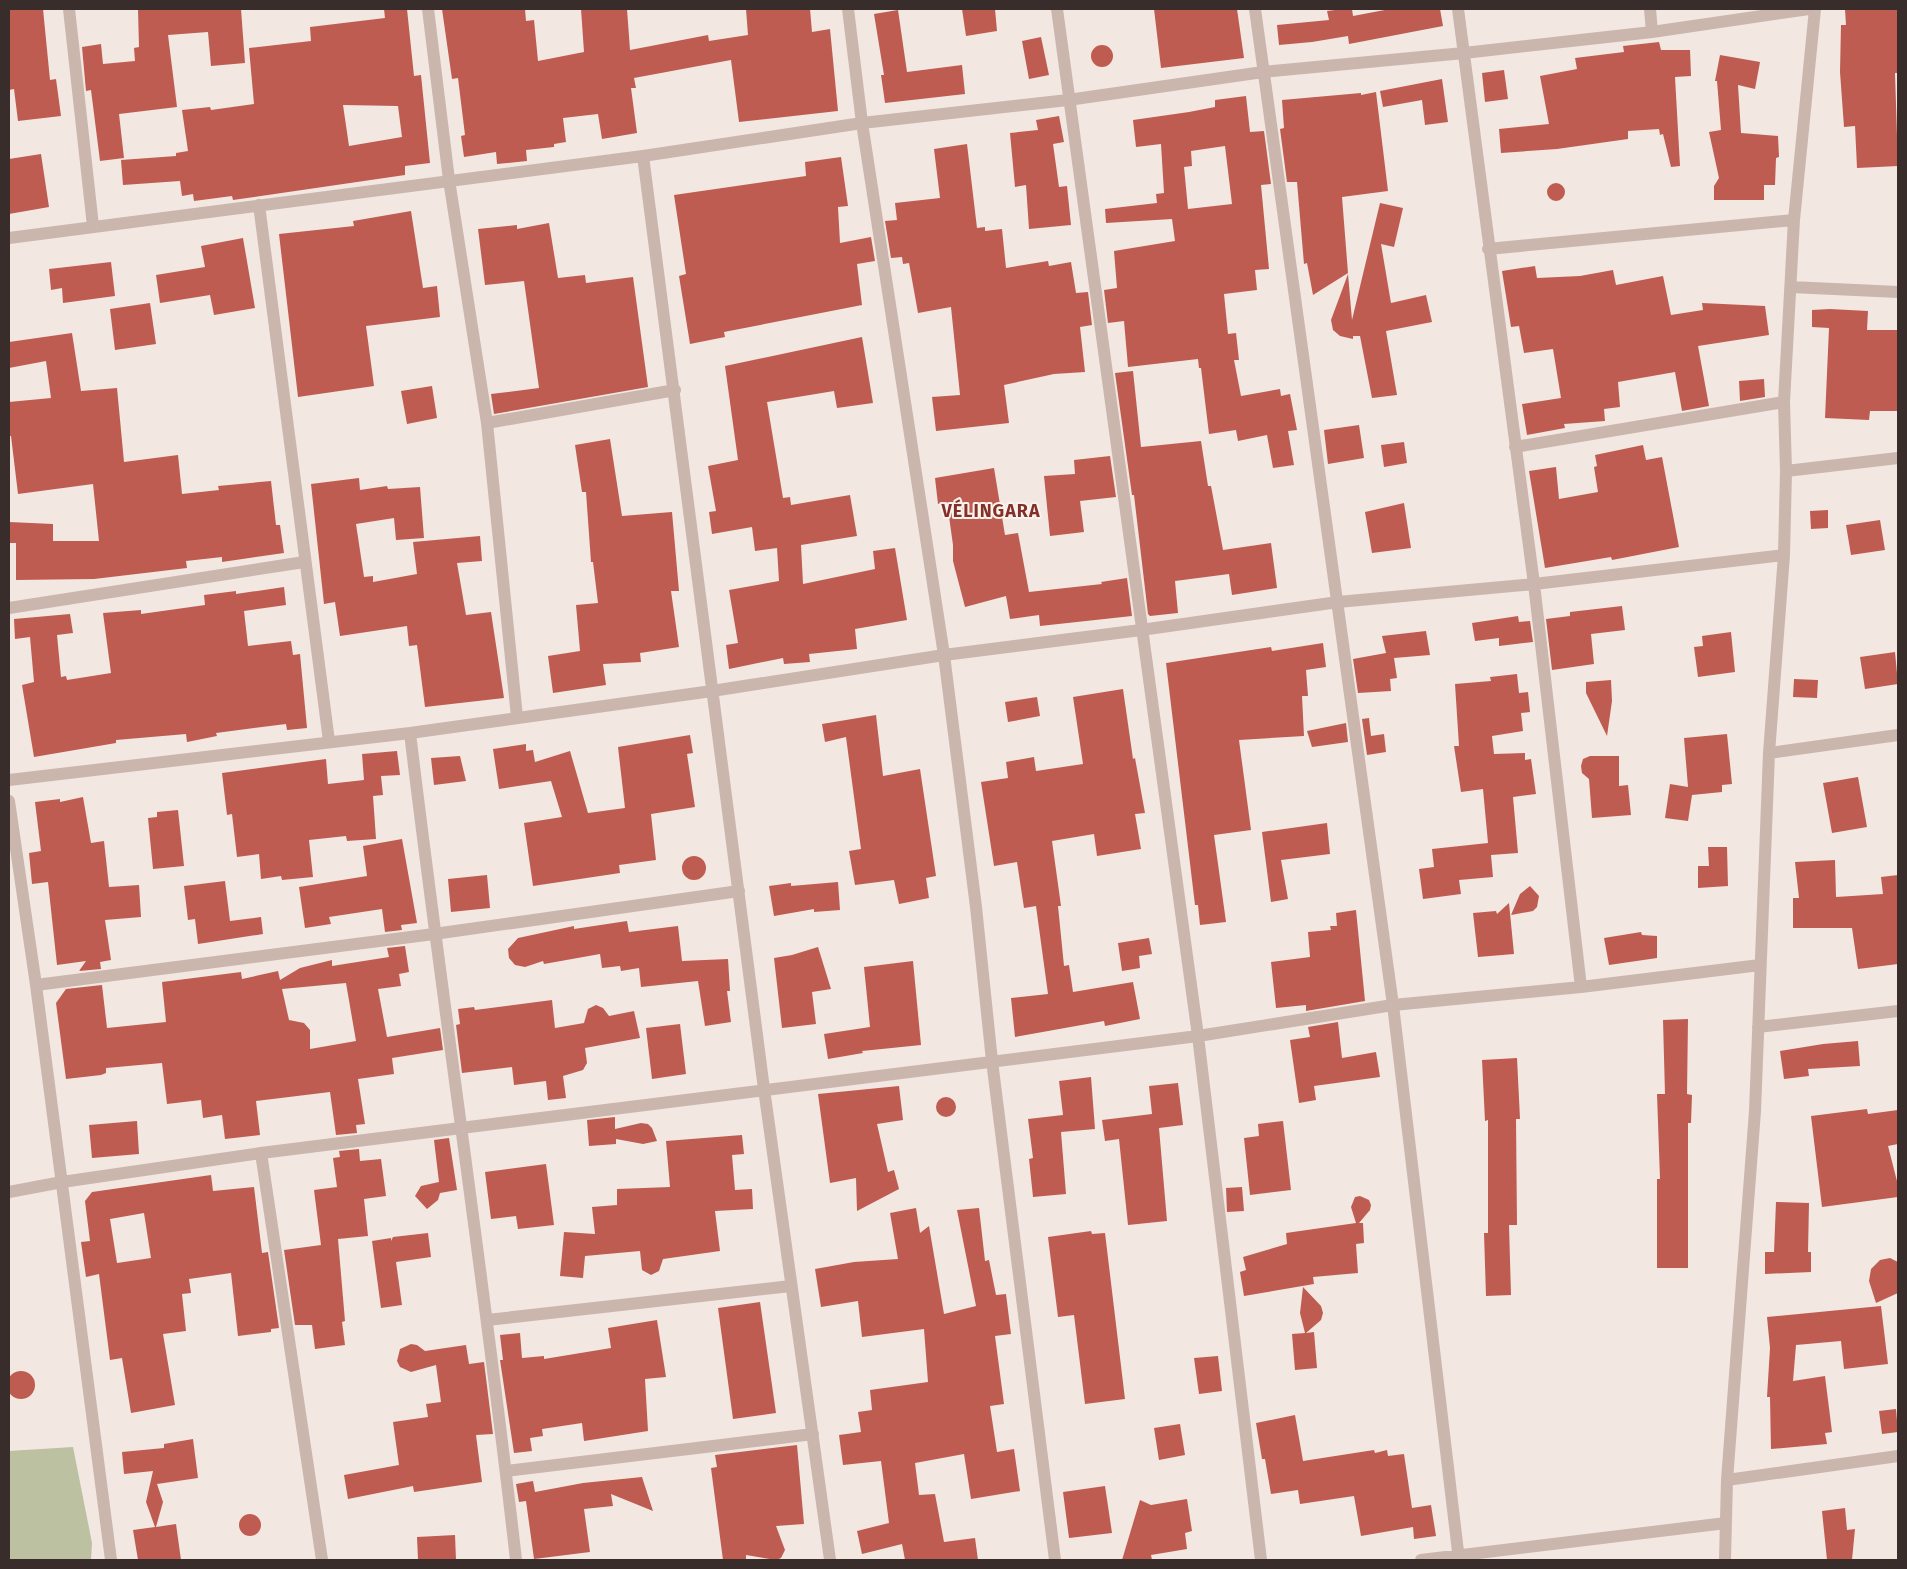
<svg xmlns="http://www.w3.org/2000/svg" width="1907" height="1569" viewBox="0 0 1907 1569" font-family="'Fira Sans',sans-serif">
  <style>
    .green { fill: #bbc1a1 }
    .building { fill: #bf5c51; fill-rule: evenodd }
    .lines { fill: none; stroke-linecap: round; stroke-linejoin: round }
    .street { stroke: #cab6ad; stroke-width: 12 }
    .labels { text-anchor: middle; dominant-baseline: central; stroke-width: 4; stroke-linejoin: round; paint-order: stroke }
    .district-label { font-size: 18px; font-weight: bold; letter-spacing: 1px; fill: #833128; stroke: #faf2ed }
  </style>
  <rect width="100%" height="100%" fill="#f2e7e1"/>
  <!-- green -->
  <path class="green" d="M73,1447L92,1543L91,1560H9V1451Z"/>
  <!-- building -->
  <path class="building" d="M9,9H43L50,80L56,79L61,116L18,121L14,89L9,90Z
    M138,9H241L245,63L211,66L208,32L168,35L177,107L119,114L124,158L100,161L91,90L86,91L82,47L101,44L103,64L135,61L134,48L139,47Z
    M384,9H407L414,76L421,75L430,163L405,166V175L233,200L232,196L194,201L193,194L182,196L180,181L123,185L121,160L176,156V153L188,151L182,110L210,107L211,110L254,104L249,48L311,41L310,27L385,18ZM343,105L398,106L402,137L349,146Z
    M442,9H525L526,21L534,20L538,61L584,52L581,9H627L630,50L708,35L709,41L748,35L746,9H810L812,32L830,29L838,111L739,122L731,60L634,78L636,88H631L637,133L602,139L598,114L563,118L566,142L554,144V147L526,150L527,161L497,164L496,152L464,157L461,136L465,135L458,78L452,79Z
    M962,9H995L997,31L966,36Z
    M1154,9H1237L1244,58L1161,68Z
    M1343,9H1352L1353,16L1390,9H1440L1443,26L1349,44L1348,36L1312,42L1279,45L1277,25L1329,20L1327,11Z
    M1845,9H1898V73H1895L1898,166L1857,168L1855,126L1844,127L1840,72L1841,25H1846Z
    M898,10L907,72L962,65L965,94L885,103L881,75H884L874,14Z
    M1041,37L1049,75L1029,79L1022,41Z
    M1659,42L1661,50H1690L1691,76L1675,77L1680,166L1671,167L1663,134L1660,135L1659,129L1628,131V139L1557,149L1501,153L1499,129L1549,124L1540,76L1577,69L1575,58L1624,52L1623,46Z
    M1091 56a11 11 0 1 1 22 0a11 11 0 1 1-22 0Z
    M1720,55L1760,62L1755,89L1738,85L1741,133L1778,136L1779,157L1776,158L1775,185H1764V200H1714V186L1719,178L1709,132L1721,130L1717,81H1715Z
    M1504,70L1508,99L1485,102L1482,73Z
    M1442,79L1448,122L1425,125L1422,100L1383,107L1380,91Z
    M1376,92L1388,191L1342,197L1348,273L1313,295L1307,263L1304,264L1297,182H1287L1280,129L1284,128L1282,100L1361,93V95Z
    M1246,96L1250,132L1264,131L1271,184L1261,185L1269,269L1255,270L1257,290L1224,294L1228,334L1236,333L1239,360H1234L1241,396L1280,389L1281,396L1290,394L1297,430L1288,431L1294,465L1273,468L1267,435L1238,441L1236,430L1209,434L1201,368H1199L1198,359L1128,367L1124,321L1108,323L1104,290L1117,288L1114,251L1175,241L1172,219L1106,223L1105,209L1157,203L1156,194L1164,193L1161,144L1136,147L1133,120L1189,112L1215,107V100ZM1225,146L1232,204L1188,209L1184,167L1192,166L1191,151Z
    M1059,116L1064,142L1053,144L1059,187L1067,186L1071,225L1029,229L1026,185L1015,187L1010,133L1038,130L1036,120Z
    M967,144L977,228L985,227V231L1002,229L1006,268L1048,261L1049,266L1071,262L1076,293L1088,292L1092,325L1080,327L1085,372L1054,374L1004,385L1009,423L936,431L932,397L960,395L951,307L918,313L909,263L903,264L902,257L891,258L885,221L897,220L895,203L940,198L934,149Z
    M41,154L49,207L9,214V159Z
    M841,157L848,206L838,207L840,243L871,237L875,261L857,264L862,305L724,332L725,337L690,344L679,276L686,274L674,195L806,176L805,162Z
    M1547 192a9 9 0 1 1 18 0a9 9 0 1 1-18 0Z
    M1380,203L1403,208L1394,247L1381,244L1391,303L1426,295L1432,322L1386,331L1397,395L1372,398L1360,336H1353V339L1340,336L1333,330L1331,320L1348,274L1352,320Z
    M411,211L423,288L437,286L440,317L366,326L374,386L298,397L279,234L354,226L353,221Z
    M549,223L558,278L585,275L586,283L633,277L648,387L494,414L491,394L539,388L524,281L485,285L478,229L517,225V229Z
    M243,238L255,308L214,315L210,295L160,303L156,275L205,267L201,246Z
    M111,262L115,296L63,303L62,288L51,290L49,269Z
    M1535,266L1537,278L1580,276L1613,270L1616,285L1663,276L1671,315L1703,310L1702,303L1765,306L1769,335L1698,346L1709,406L1682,411L1675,372L1618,382L1620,407L1604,409L1605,421L1564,424L1565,428L1527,435L1522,404L1561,398L1553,349L1524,353L1519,326L1511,327L1502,271Z
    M150,303L156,344L115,350L110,309Z
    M1830,309L1868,311L1867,330H1898V411H1870L1869,420L1825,418L1829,328L1812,327V310Z
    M72,333L81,391L117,388L124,462L178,455L182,494L219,490L218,486L271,481L276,525H280L284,553L222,562V557L186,561L187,568L94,579L16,580V543H9V522L53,524V541H99L93,484L18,494L11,436H9V402L51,398L46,361L9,368V342Z
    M862,337L873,403L837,408L834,391L767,402L783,498L790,497L791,505L850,495L857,536L801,545L803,584L875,569L873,551L895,548L907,620L855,629L857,649L809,654L810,662L784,664L783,658L729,669L726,645L738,643L729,590L779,581L777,548L755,551L752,527L712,534L709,512L716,511L708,466L738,460L725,366Z
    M1133,371L1141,447L1201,441L1208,486H1211L1223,550L1271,543L1277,588L1232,595L1229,574L1175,581L1178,613L1150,616L1148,614L1134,495H1132L1115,373Z
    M1764,379L1765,397L1740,401L1739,381Z
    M432,386L437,418L407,424L401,391Z
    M1359,425L1364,458L1328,464L1324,430Z
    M610,439L622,516L672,512L679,591H671L679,647L640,653L641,662L603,664L606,685L553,693L548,656L580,651L576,605L598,603L593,562H591L586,492H582L575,445Z
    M1404,442L1407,463L1384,467L1381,445Z
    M1643,445L1646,460L1662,457L1679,547L1612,560L1611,557L1545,568L1529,471L1556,467L1559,499L1598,492L1594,467L1597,466L1595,455Z
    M1110,456L1116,497L1080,501L1084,532L1050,536L1044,476L1075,474L1074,460Z
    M994,468L1005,535L1018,533L1029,592L1102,584L1101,582L1127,578L1132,616L1040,626L1039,615L1010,619L1006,596L965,607L953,561V545L947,502L938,504L935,478Z
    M359,478L360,490L387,486L388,489L420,487L424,538L396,540L394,518L356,524L364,577L373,576V582L417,574L413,542L480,536L482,561L457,563L466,615L491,612L504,698L425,707L417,645L409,646L407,626L340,636L335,602L324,604L311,484Z
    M1404,503L1411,548L1372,553L1365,512Z
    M1828,510V528L1811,529L1810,511Z
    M1880,520L1885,550L1851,555L1846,525Z
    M284,587L286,605L244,611L248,646L291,641L293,655L300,654L307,728L287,730L286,724L216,733L217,736L187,742L186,734L116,740V743L34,757L22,685L34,682L30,637L15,639L14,619L70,614L73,633L57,635L61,677L66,676L67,680L111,673L103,613L141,610V614L205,605L204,595L236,591V594Z
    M1622,606L1625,630L1591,634L1594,664L1552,670L1546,619L1570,616V612Z
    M1518,616L1519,622L1530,621L1533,642L1499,646V638L1475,641L1472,623Z
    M1426,631L1430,655L1394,658L1397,678L1390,679L1391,691L1358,693L1353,659L1386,653L1382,636Z
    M1731,632L1735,672L1698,677L1694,647L1703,646L1702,636Z
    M1323,643L1326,667L1306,670L1308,696H1302L1304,736L1239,740L1251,830L1214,835L1226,922L1200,925L1198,905H1195L1166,663L1271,647L1272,651Z
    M1895,652L1898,684L1865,689L1860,657Z
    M1517,674L1519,693L1528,692L1530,712L1521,713L1523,731L1492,736L1494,754L1525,753V760L1531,759L1536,794L1513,797L1518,853L1491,855L1493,877L1459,880L1461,894L1423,899L1419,869L1434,867L1432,849L1488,843L1483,789L1461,792L1454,746H1459L1455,684L1491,681L1490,677Z
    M1794,679L1818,680L1817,698L1793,697Z
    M1611,680L1612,701L1607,736L1586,693V682Z
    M1123,689L1133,759L1135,758L1145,813L1135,814L1141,849L1097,856L1094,834L1052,841L1061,906H1058L1064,966L1069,965L1073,992L1133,982L1140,1019L1105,1026L1104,1021L1015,1037L1011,998L1048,994L1036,906L1024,908L1017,862L994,866L981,782L1008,778L1006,762L1034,757L1036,771L1083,764L1073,697Z
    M1037,697L1040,716L1008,722L1005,702Z
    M876,715L883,776L920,769L936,876L926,878L929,898L899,904L894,880L855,885L849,851L861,849L846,737L825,742L822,724Z
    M1369,718L1371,736L1384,734L1386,752L1367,755L1362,719Z
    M1346,723L1348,742L1312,747L1307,731Z
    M1727,734L1732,784L1722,785V792L1692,795L1688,821L1665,818L1670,784L1688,787L1684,738Z
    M690,735L693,753L687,754L695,807L651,814L656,860L619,865L620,873L533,886L524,823L562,817L551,781L499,789L493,749L526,744V751L533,750L535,762L570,751L588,813L625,808L618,747Z
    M397,751L400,775L381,776L383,795L373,796L376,839L347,841L346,836L309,840L313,877L282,880L281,876L261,879L259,854L237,857L232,814L227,815L222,773L326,759L328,784L364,780L362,754Z
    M460,756L466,781L434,785L431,758Z
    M1590,756H1619V786L1628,785L1631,815L1592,818L1589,779L1582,773L1581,766L1583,759Z
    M1858,777L1867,827L1832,833L1823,783Z
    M83,797L91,843L104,841L109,887L139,885L141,917L105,920L111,960L100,962L101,969L79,971L86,961L57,965L48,882L32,884L29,853L41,851L35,802L60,799V802Z
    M178,810L184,866L153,869L148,818L157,817V812Z
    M1327,823L1330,854L1281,860L1288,899L1271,902L1262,832Z
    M402,839L417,923L401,925L402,930L385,932L382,909L329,917L331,924L305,928L299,887L367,876L363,846Z
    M1708,847H1727L1728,886L1698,888V866H1709Z
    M682 868a12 12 0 1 1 24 0a12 12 0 1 1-24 0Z
    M1835,860L1836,897L1883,894L1881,877L1898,875V964L1858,969L1852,928H1793V898H1799L1795,862Z
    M487,875L490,908L451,912L448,879Z
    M225,881L230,921L261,917L263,934L198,944L195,919L188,920L184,886Z
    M838,882L840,910L814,912V909L774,916L769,886L791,883V886Z
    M1530,886L1539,896L1537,907L1533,911L1511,915L1520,894Z
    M1509,903L1514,954L1478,957L1473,913L1496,911L1497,914Z
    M1356,910L1365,1001L1306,1011V1005L1276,1008L1271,962L1310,957L1308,932L1331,930L1330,926H1337L1336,913Z
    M627,921L629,932L678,926L682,961L728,959L730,991H727L731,1022L705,1026L698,981L641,987L639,968L621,971L620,966L602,968L600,954L544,964L543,961L525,967L515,965L509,958L508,949L518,938L574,926V929Z
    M1641,932L1642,935L1657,936V958L1609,965L1604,938Z
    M1149,938L1152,954L1139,956L1140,968L1122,971L1118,943Z
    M405,946L409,972L399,974L401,986L378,989L387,1037L440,1028L443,1050L392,1058L394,1074L358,1079L365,1124L356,1125L357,1133L336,1135L330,1092L256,1101L260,1135L225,1139L222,1115L203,1118L201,1100L167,1104L162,1063L106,1068V1073L101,1075L66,1079L56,1003L66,989L102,985L107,1028L166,1022L162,982L241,972L242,979L278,971L280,980L300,968L332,960V966L389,957L387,948ZM346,983L356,1041L310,1049V1030L304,1023L289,1020L282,989Z
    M818,947L831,989L812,992L816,1024L782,1028L774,958L792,955Z
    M913,961L921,1045L862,1051L863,1053L828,1059L824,1034L870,1027L864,967Z
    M552,1000L555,1028L584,1023L588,1009L596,1005L603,1008L609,1016L634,1011L640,1038L585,1048L587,1063L583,1070L563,1076L566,1098L548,1100L546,1081L514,1085L512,1067L462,1073L456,1025L460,1024L458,1009L474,1007L475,1010Z
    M1688,1019L1687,1094L1692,1095L1691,1123H1688V1268H1657V1179H1660L1657,1094H1665L1663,1020Z
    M1338,1022L1342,1058L1376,1052L1380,1077L1314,1086L1316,1100L1299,1103L1290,1040L1310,1037L1308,1027Z
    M680,1024L686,1074L652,1079L646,1028Z
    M1858,1041L1860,1066L1808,1069L1809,1076L1784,1079L1780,1051L1823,1044Z
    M1517,1058L1520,1119H1516L1517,1225H1509L1511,1295L1486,1296L1484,1233H1488V1120L1485,1121L1482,1060Z
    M1091,1077L1095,1129L1061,1132L1066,1194L1033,1197L1029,1159L1033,1158L1028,1119L1063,1115L1059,1081Z
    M1178,1083L1183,1125L1159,1128L1167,1221L1128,1225L1119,1139L1105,1141L1102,1120L1152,1114L1149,1086Z
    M899,1086L903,1120L877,1124L888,1172L894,1170L899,1189L857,1211L856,1178L830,1183L818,1094Z
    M936 1107a10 10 0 1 1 20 0a10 10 0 1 1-20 0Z
    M1867,1109L1868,1114L1898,1110V1144L1888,1146L1898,1185V1197L1822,1207L1811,1116Z
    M615,1117V1129L641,1123L648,1124L652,1128L657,1141L643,1144L616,1139V1144L589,1146L587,1120Z
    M137,1121L139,1154L92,1158L89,1125Z
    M1283,1121L1291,1190L1250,1195L1244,1138L1259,1136L1258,1124Z
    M742,1135L744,1154L732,1155L735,1190L752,1189L753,1209L715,1211L720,1251L663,1259L659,1271L651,1275L642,1270L640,1251L585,1256L583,1278L560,1276L564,1232L595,1234L592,1207L617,1205V1189L670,1187L666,1141Z
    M449,1138L457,1190L440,1193L438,1200L427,1209L415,1196L421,1186L439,1182L434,1140Z
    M359,1149L360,1161L381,1159L386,1196L364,1199L368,1236L338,1239L345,1321L342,1322L345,1345L315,1349L312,1325H295L284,1250L321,1245L314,1190L337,1187L333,1158L340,1157L339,1151Z
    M546,1164L554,1225L518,1229L516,1216L491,1219L485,1172Z
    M211,1175L213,1191L254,1187L262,1253L268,1252L279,1328L271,1329V1332L238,1336L231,1273L189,1279L191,1293L182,1294L186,1331L163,1334L175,1405L131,1413L122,1358L110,1360L99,1274L86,1277L81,1242L90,1241L85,1201L92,1192ZM144,1213L151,1258L117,1263L110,1219Z
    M1242,1187L1244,1211L1227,1212L1226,1188Z
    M1360,1196L1369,1200L1371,1205L1370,1210L1359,1223H1363L1364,1243L1356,1244L1358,1273L1313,1277L1314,1284L1244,1296L1240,1272L1246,1270L1243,1257L1287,1244L1286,1233L1356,1223L1351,1207L1355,1197Z
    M1776,1202L1809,1203L1808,1252H1811V1272L1765,1274V1252H1774Z
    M916,1208L920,1233L929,1226L944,1314L976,1306L957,1210L979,1208L985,1261L989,1260L996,1295L1006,1294L1011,1334L995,1336L1004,1404L990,1406L997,1452L1014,1449L1020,1491L971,1499L964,1454L915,1463L919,1495L935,1494L944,1542L975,1538L978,1560H905L902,1544L862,1554L857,1531L889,1523L881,1461L843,1465L839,1435L861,1432L858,1412L872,1410L870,1390L928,1382L924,1329L862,1337L858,1301L821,1307L815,1269L854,1262L898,1259L890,1213Z
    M1091,1231L1092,1234L1105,1233L1125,1399L1085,1404L1074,1315L1058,1317L1048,1237Z
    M428,1233L431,1257L396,1262L402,1305L381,1308L372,1241L391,1238V1241L393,1237Z
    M1890,1258L1898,1262V1293L1876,1303L1869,1281L1871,1269L1880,1260Z
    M1303,1287L1321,1306L1323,1313L1321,1320L1306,1333L1314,1332L1317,1368L1295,1370L1292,1334L1305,1333L1300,1313Z
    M760,1302L776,1413L733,1419L718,1308Z
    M1881,1306L1888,1364L1844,1369L1841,1341L1796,1345L1793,1381L1825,1376L1832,1432L1825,1433L1827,1444L1771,1449L1770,1397H1767L1770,1348L1767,1317Z
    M657,1320L666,1377L645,1379L648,1431L584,1441L582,1423L542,1429L543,1436L530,1438L532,1451L514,1453L500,1360H503L500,1335L520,1333L522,1358L544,1356V1359L611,1348L608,1328Z
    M411,1344L417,1345L425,1351L466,1345L469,1364L484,1362L493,1434L476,1435L482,1482L414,1492L413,1486L348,1499L344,1475L399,1465L393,1422L428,1417L426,1404L441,1402L436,1365L411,1372L400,1367L397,1361L400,1349Z
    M1218,1356L1222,1391L1199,1394L1194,1358Z
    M7 1385a14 14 0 1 1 28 0a14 14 0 1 1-28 0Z
    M1896,1409L1898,1432L1882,1434L1879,1411Z
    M1295,1415L1303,1461L1374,1450L1375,1453L1387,1450L1388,1456L1404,1454L1412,1508L1431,1505L1436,1536L1414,1539L1413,1527L1361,1536L1354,1496L1300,1504L1298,1490L1271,1494L1265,1459H1262L1256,1423Z
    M1180,1424L1185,1455L1159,1460L1154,1428Z
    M193,1439L198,1478L157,1484L163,1502L156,1527L176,1524L181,1560H138L133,1530L155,1527L146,1502L153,1471L124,1474L122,1452L164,1448V1444Z
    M797,1445L804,1524L776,1526L785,1550L781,1558L776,1560L746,1555V1560H723L711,1468L717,1467L715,1455Z
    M642,1477L653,1511L611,1494L613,1506L584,1509L590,1552L534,1559L526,1501L519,1502L516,1484L533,1481L535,1492L583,1483Z
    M1105,1486L1112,1533L1069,1538L1063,1492Z
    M1187,1499L1192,1531L1185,1533L1187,1549L1151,1555L1152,1560H1122L1140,1500L1151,1505Z
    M1845,1508L1847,1530L1855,1529L1852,1560H1827L1822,1511Z
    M239 1525a11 11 0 1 1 22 0a11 11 0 1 1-22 0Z
    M455,1535L456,1560H418L417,1537Z"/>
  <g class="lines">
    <!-- street -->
    <path class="street" d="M69,9L93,226
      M428,9L449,180L487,423L517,717
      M848,9L862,123L944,655L976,907L992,1061L1055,1560
      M1057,9L1198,1036L1261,1560
      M1255,9L1393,1005L1459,1560
      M1458,9L1534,584L1581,987
      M1650,9L1652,32
      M643,156L764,1089L830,1560
      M259,205L329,741
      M9,238L643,156L862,123L1068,100L1263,72L1464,53L1652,32L1809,9
      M1488,249L1794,220
      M1791,287L1898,292
      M487,423L675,390
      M1515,447L1784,402
      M1786,471L1898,458
      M9,608L304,562
      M410,733C443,1009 485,1284 516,1560
      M1769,753L1898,735
      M9,780L410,733L712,691L944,655L1141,630L1338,602L1534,584L1784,555
      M9,801L36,985L111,1560
      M36,985L434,934L739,891
      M1758,1027L1898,1011
      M261,1153L322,1560
      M9,1192L62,1182L261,1153L1198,1036L1393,1005L1581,987L1760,965
      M487,1320L791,1286
      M506,1471L813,1434
      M1727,1480L1898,1456
      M1421,1560L1726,1523
      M1725,1560L1727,1480L1755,1111L1769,753L1784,555L1786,471L1784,402L1794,220L1815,9"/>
  </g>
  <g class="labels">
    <!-- district labels -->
    <g class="district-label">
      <text x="991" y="511">VÉLINGARA</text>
    </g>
  </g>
  <!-- border -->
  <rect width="1907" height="1569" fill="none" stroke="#392d2b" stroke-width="20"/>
</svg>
